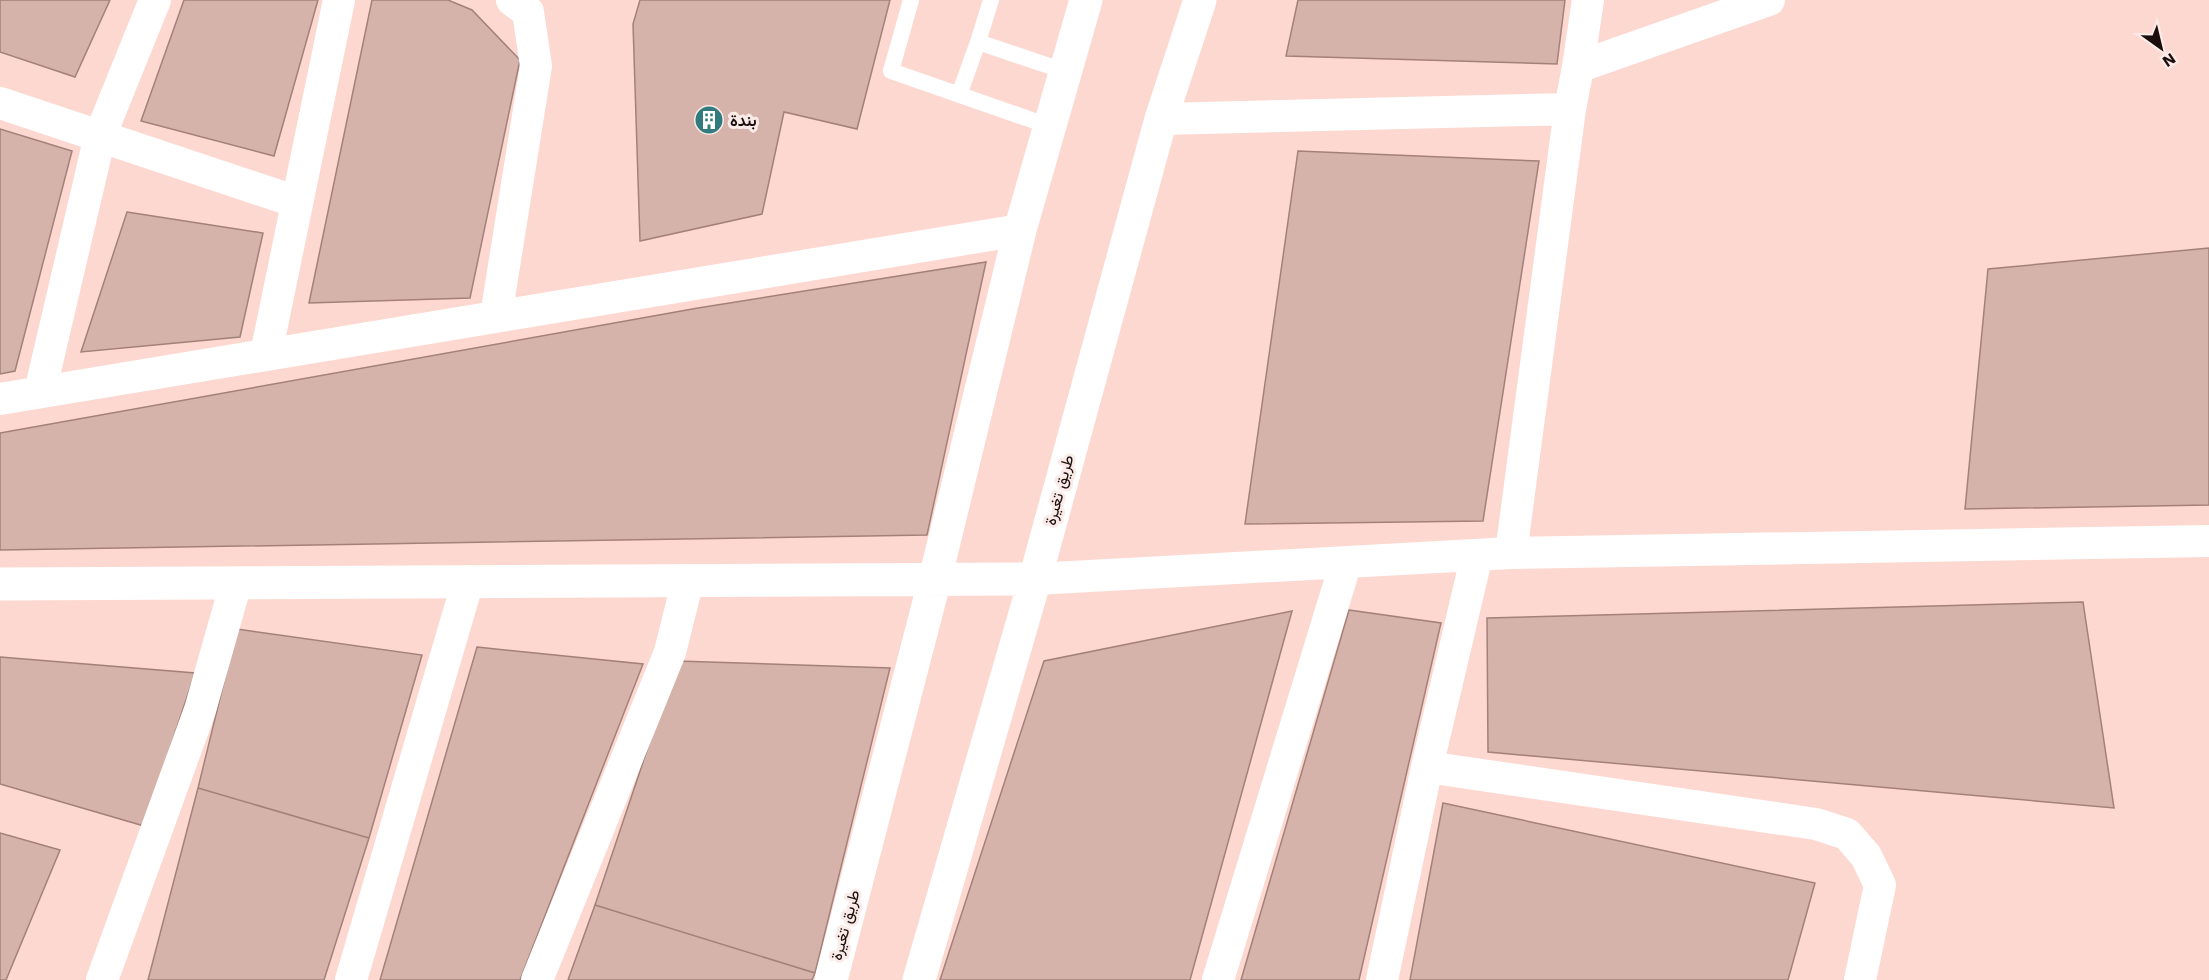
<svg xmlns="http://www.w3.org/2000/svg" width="2209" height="980" viewBox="0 0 2209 980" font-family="'Work Sans',Vazirmatn,sans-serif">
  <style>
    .building { fill: #d5b2aa; stroke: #a3817a; stroke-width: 1.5 }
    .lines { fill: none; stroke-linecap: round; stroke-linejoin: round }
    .lane { stroke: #fff; stroke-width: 16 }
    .street { stroke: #fff; stroke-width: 32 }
    .secondary { stroke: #fff; stroke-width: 33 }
    .labels { text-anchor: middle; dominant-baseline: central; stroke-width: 6; stroke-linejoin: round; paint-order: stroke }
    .poi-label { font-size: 16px; font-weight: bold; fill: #1a0e0c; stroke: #faebe8; text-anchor: start }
    .street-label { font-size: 16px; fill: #1a0e0c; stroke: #faebe8 }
  </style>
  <rect width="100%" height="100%" fill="#fdd8d0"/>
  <!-- building -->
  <path class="building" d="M0,0H110L75,77L0,52Z
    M184,0H318L274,156L141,121Z
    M372,0H448L472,10L520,60L470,298L309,303Z
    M640,0H890L857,129L784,112L762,214L640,241L633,24Z
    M1298,0H1565L1557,64L1286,56Z
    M0,129L72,151L15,371L0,374Z
    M1298,151L1539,161L1483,521L1245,524Z
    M127,212L263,233L240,337L81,352Z
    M2209,248V505L1965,509L1988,269Z
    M986,262L927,535L0,550V433L698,308Z
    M2083,602L2114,808L1488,752L1487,618Z
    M1349,610L1441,623L1359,980H1241Z
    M1292,611L1190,980H940L1044,661Z
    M237,629L422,655L369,838L198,788Z
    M477,647L643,664L520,980H380Z
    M0,657L195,673L144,826L0,784Z
    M677,661L890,668L815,973L595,905Z
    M198,788L369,838L324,980H148Z
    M1443,803L1815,883L1788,980H1410Z
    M0,833L60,850L6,980H0Z
    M595,905L815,973L812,980H568Z"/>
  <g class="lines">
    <!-- lane -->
    <path class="lane" d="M911,0L891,71L1049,126
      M991,0L978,42L1064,71
      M959,95L978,42"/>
    <!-- street -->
    <path class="street" d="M1578,67L1769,0
      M0,103L297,202
      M1161,119L1570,109
      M496,316L536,66L528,12L512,0
      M266,354L339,0
      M40,392L100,136L155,0
      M0,399L1020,230
      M1511,553L1570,109L1578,67L1588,0
      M1035,579L1511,553L2209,541
      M1427,767L1816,824L1847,834L1866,856L1880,885L1860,980
      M102,980L200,710L236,583
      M351,980L468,581
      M537,980L670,652L688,580
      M1218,980L1346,562
      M1382,980L1427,767L1477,555"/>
    <!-- secondary -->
    <path class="secondary" d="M0,584L1035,579
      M831,980L935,579L1020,230L1086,0
      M919,980L1035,579L1161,119L1200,0"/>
  </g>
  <!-- icons -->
  <defs>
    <g id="building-disc" transform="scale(1.5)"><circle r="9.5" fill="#317a7d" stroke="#faebe8"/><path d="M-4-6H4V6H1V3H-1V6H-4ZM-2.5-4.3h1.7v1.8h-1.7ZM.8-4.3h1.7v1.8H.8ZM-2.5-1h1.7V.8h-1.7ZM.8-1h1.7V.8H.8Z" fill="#fff"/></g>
  </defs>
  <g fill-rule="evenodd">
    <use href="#building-disc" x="709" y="120"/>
  </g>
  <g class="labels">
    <!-- poi labels -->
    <g class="poi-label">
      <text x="730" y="120">بندة</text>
    </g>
    <!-- street labels -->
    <g class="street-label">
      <text transform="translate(1059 490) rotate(-75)">طريق تغيرة</text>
      <text transform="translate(845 925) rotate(-75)">طريق تغيرة</text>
    </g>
  </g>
  <!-- north arrow -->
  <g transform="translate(2161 48) rotate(146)" stroke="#faebe8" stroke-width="4.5" paint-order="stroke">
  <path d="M0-4.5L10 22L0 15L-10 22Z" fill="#1a0e0c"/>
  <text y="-9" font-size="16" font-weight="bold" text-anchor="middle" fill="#1a0e0c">N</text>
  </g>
</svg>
